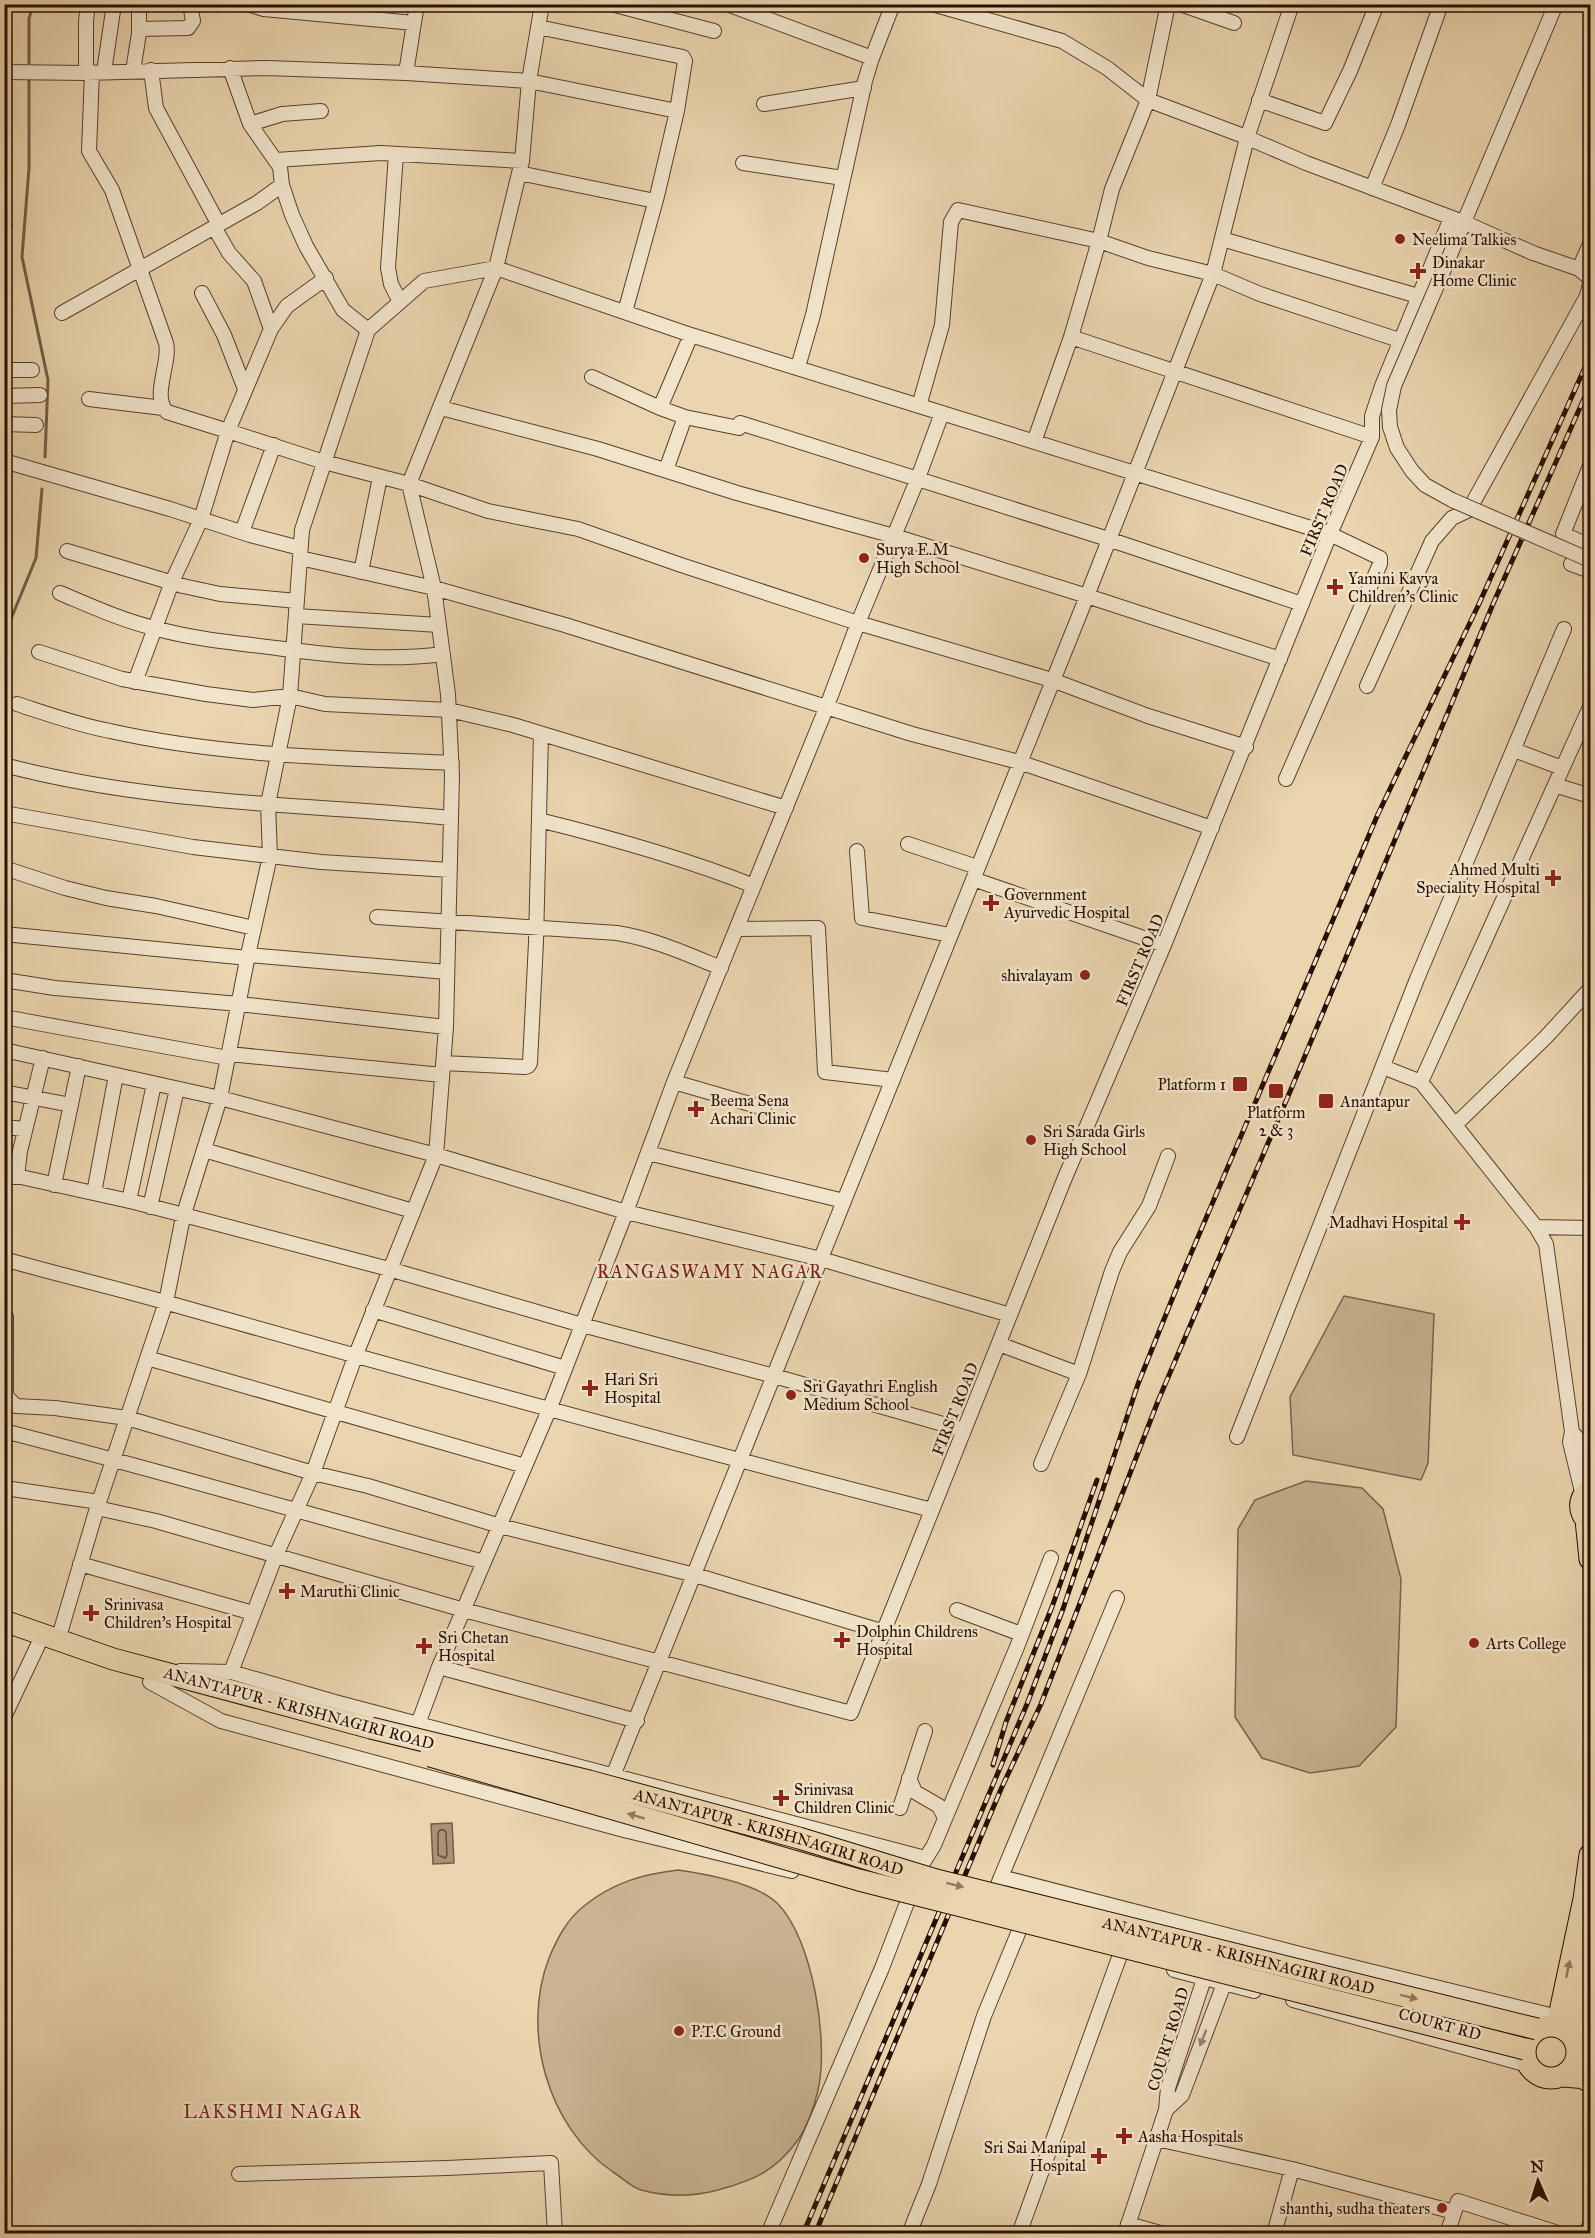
<svg xmlns="http://www.w3.org/2000/svg" width="1595" height="2238" viewBox="0 0 1595 2238" font-family="'IM FELL Great Primer',serif">
  <style>
    .green { fill: #c9b391; stroke: #786048; stroke-width: 1.5 }
    .water { fill: #a89174; stroke: #755d46; stroke-width: 1.5 }
    .lines { fill: none; stroke-linecap: round; stroke-linejoin: round }
    .shore { stroke: #68503a; stroke-width: 1.5 }
    .stream { stroke: #755d46; stroke-width: 3 }
    .minor-casing { stroke: #58402c; stroke-width: 16 }
    .major-casing { stroke: #280e00; stroke-width: 20 }
    .highway-casing { stroke: #280e00; stroke-width: 23 }
    .minor { stroke: #f1e4cb; stroke-width: 14 }
    .major { stroke: #ead5af; stroke-width: 18 }
    .highway { stroke: #ead5af; stroke-width: 21 }
    .rail-casing { stroke: #280e00; stroke-width: 5 }
    .rail { stroke: #f1e4cb; stroke-width: 3; stroke-dasharray: 9; stroke-linecap: butt }
    .minor-bridge-casing { stroke: #58402c; stroke-width: 16; stroke-linecap: butt }
    .highway-bridge-casing { stroke: #280e00; stroke-width: 23; stroke-linecap: butt }
    .minor-bridge { stroke: #f1e4cb; stroke-width: 14 }
    .highway-bridge { stroke: #ead5af; stroke-width: 21 }
    .oneway { fill: #937b60 }
    .oneway2 { fill: #978470 }
    .poi-dot { fill: #8f2418; stroke: #f1e4cb; stroke-width: 2 }
    .labels { text-anchor: middle; dominant-baseline: central; stroke-width: 5; stroke-linejoin: round; paint-order: stroke }
    .poi-label { font-size: 16px; fill: #280e00; stroke: #f1e4cb; text-anchor: start }
    .street-label { font-size: 16px; fill: #280e00; stroke: #f1e4cb }
    .neighbourhood-label { font-size: 18px; letter-spacing: 1.5px; fill: #7a1f14; stroke: #f1e4cb }
  </style>
  <rect width="100%" height="100%" fill="#ead5af"/>
  <filter id="stains"><feTurbulence type="fractalNoise" baseFrequency=".00333" numOctaves="4"/><feColorMatrix values="0 0 0 0 .2 0 0 0 0 .09 0 0 0 0 .02 0 0 0 .5 -.17"/></filter>
  <radialGradient id="worn" r=".72"><stop offset=".6" stop-color="#630" stop-opacity="0"/><stop offset="1" stop-color="#630" stop-opacity=".3"/></radialGradient>
  <!-- green -->
  <path class="green" d="M1344,1296L1434,1314L1428,1463L1421,1480L1293,1455L1290,1397Z
    M1306,1481L1362,1488L1383,1509L1401,1579L1396,1727L1359,1766L1310,1773L1262,1758L1235,1717L1238,1529L1255,1500Z
    M678,1870C706,1874 757,1883 778,1904C813,1940 829,2042 818,2090C814,2108 808,2125 798,2140C775,2171 755,2180 718,2190C692,2197 667,2197 641,2190C631,2187 621,2177 613,2172C547,2127 521,2031 549,1958C557,1939 567,1919 584,1906C612,1883 643,1874 678,1870Z"/>
  <!-- water -->
  <path class="water" d="M452,1823L454,1863L433,1864L431,1824Z"/>
  <g class="lines">
    <!-- shore -->
    <path class="shore" d="M440,1830H444L446,1832L447,1855L445,1858L438,1855V1833Z"/>
    <!-- stream -->
    <path class="stream" d="M29,63V18L34,4
      M29,78V168L22,257L48,380L45,457
      M4,636L36,558L42,489"/>
    <!-- minor casing -->
    <g class="minor-casing">
      <path id="minor" d="M247,4L264,9L414,23
        M611,4L714,31
        M727,4L872,58
        M932,4L1062,41L1107,68L1148,100L1241,135L1306,163L1463,222L1533,253L1579,269L1590,278
        M1168,4L1148,100L1112,189L1099,241L1148,258L1213,274L1260,294L1402,341
        M1180,4L1234,23
        M538,27L683,57L685,61L677,111
        M139,29L188,28L193,21L190,4
        M230,68L250,124L280,167L282,185L292,215L306,246L343,310L368,330
        M151,70L156,108L219,225
        M133,71L139,33V4
        M4,72L86,73L267,68L406,73L529,81L677,111L657,196L625,312
        M92,72L89,151L112,190L166,343C171,362 151,397 167,412L228,431L201,519L172,582L135,682
        M104,72L114,4
        M86,73V21L88,4
        M406,73L417,4
        M1259,100L1325,123L1350,71L1377,4
        M764,104L864,88
        M250,124L282,114L321,111
        M396,154L388,268L391,284L400,302
        M276,160L381,153L522,161
        M743,163L843,178
        M519,173L655,201
        M1372,188L1398,125L1441,4
        M4,225H5
        M214,227L229,253L254,281L271,329L287,306L326,278
        M1222,239L1418,296
        M1453,248L1556,4
        M1579,269L1590,244
        M202,293L224,335L245,389
        M62,313L257,203L282,185
        M271,329L228,431L324,462L409,484L488,511L578,529L681,565L858,623L1052,680L1148,716L1246,747
        M1071,337L1372,437
        M798,367L813,315L865,81L872,58L893,4
        M4,370H32
        M592,377L660,408
        M4,396L40,395
        M89,399L163,408
        M919,406L942,325L951,222L958,210L1099,241L1071,337L1034,442
        M441,408L598,449L737,493L894,536L1087,596L1280,659
        M685,417L739,428
        M740,423L1108,539L1302,604
        M4,424L36,425
        M4,461L170,509L250,535L300,548
        M1590,466L1563,534L1590,546
        M666,470L685,417L660,408L691,335
        M242,532L274,445
        M67,551L183,586L220,594L297,601
        M300,558L434,588L565,625L912,734L1019,762L1212,828
        M1571,564L1590,571
        M361,572L380,477
        M60,593C91,606 121,620 154,628C196,640 240,643 284,649C337,656 390,661 443,654
        M296,616L439,625
        M39,652L122,679L206,694L253,700L290,696L325,704L449,710L513,725L786,808
        M1367,686L1432,541L1452,518L1469,510L1587,296L1590,284
        M17,704C48,714 78,725 110,731C222,756 337,758 452,763
        M1514,750L1562,768
        M4,765C151,804 302,804 451,818
        M1555,785L1590,796
        M4,813L193,847L321,862L450,870
        M539,820C612,838 684,858 754,886
        M908,844L977,867
        M857,851L862,918L950,935
        M4,868L65,888L106,898L156,906L254,928
        M973,879L1164,945
        M377,917L617,933C654,939 687,954 721,968
        M737,929L818,928L825,1072L893,1080
        M4,934L248,958
        M248,955L447,972
        M4,980L55,988L239,1004L446,1027
        M4,1017L228,1058
        M4,1050L220,1098L436,1155L626,1212L821,1259L1010,1315
        M229,1054L442,1075
        M443,1063L525,1067L528,1066L530,1063L536,942L541,734
        M1383,1067L1421,1082
        M674,1082L764,1108
        M4,1092L71,1105
        M1455,1125L1546,1037L1590,989
        M4,1127L25,1129
        M204,1150L413,1211
        M648,1153L844,1201
        M4,1177H21L134,1202L389,1269L582,1325L774,1376L964,1430
        M17,1177L20,1151L43,1058
        M54,1185L79,1066
        M94,1193L116,1075
        M129,1201L154,1084
        M150,1207L177,1089
        M1536,1227L1590,1228
        M4,1259C59,1275 113,1287 168,1303C422,1375 676,1445 932,1510
        M373,1310L565,1368
        M6,1317V1391L7,1397L16,1406L55,1408L127,1418L313,1473L368,1486L500,1526L695,1575L884,1632
        M999,1344L1079,1374
        M147,1358L525,1466
        M4,1431C165,1472 324,1519 484,1562
        M1572,1432L1579,1440L1590,1464
        M1237,1437L1417,979L1564,629
        M1041,1464L1079,1374L1112,1271L1120,1252L1149,1206L1168,1156
        M5,1488L99,1502
        M1583,1496L1570,1442L1572,1432L1546,1244L1536,1227L1421,1082L1590,707
        M97,1508L156,1521L464,1610L851,1713L1064,1180L1164,945L1330,534L1372,437V416L1382,386L1451,218
        M80,1564L253,1613
        M957,1610L1021,1634
        M58,1640L97,1508L166,1302L183,1217L220,1098L248,955L270,856L268,804L290,696L302,530L368,330L424,281L496,268L691,335L942,413
        M439,1667L637,1721
        M180,1671L231,1672L335,1702L925,1858
        M231,1672L276,1555L313,1473L355,1357L436,1155L446,1027L452,776L448,694L434,588L409,484L496,268L522,161L529,81L542,4
        M150,1682L221,1721L624,1830L792,1871
        M4,1717L38,1645
        M418,1724L439,1667L549,1410L626,1212L674,1082L827,706L858,623L918,478L942,413L1330,534L1380,558V564L1286,779
        M613,1776L1087,596L1213,274L1247,138L1292,4
        M909,1778L915,1792L939,1806L945,1818
        M900,1808L925,1731
        M921,1866L934,1845L1017,1647L1051,1558
        M1001,1877L1117,1598
        M991,1902L1001,1877L1304,1955L1558,2017
        M1174,1970L1254,1991
        M1293,2000L1528,2065
        M1166,2110L1182,2095L1224,1984
        M1157,2139L1292,2169L1454,2212
        M239,2174L447,2168L551,2163L555,2234
        M1128,2224L1164,2234
        M768,2234L882,1968L913,1887
        M909,2234L929,2184L984,2016L1021,1926
        M1019,2234L1120,1955
        M1125,2234L1166,2110L1168,2088L1204,1979
        M1274,2234L1292,2169
        M1447,2234L1458,2201L1561,2234
        M1586,2234L1590,2224"/>
    </g>
    <!-- major casing -->
    <g class="major-casing">
      <path id="major" d="M1574,2038L1590,2053
        M1558,2077L1581,2079L1590,2083"/>
    </g>
    <!-- highway casing -->
    <g class="highway-casing">
      <path id="highway" d="M1590,1489C1577,1499 1578,1513 1590,1524
        M1586,1520L1590,1559
        M4,1621L113,1659L371,1728
        M1525 2052a26 26 0 1 1 52 0a26 26 0 1 1-52 0Z
        M1557,2026L1584,1899L1590,1855
        M1571,2035L1590,1963"/>
    </g>
    <!-- minor -->
    <use href="#minor" class="minor"/>
    <!-- major -->
    <use href="#major" class="major"/>
    <!-- highway -->
    <use href="#highway" class="highway"/>
    <!-- rail casing -->
    <g class="rail-casing">
      <path id="rail" d="M993,1765L1006,1722L1052,1607L1097,1480
        M803,2234L1027,1704L1063,1609L1138,1384L1181,1277L1378,814L1478,606L1590,356
        M815,2234L1001,1789L1041,1704L1158,1401L1292,1087L1493,604L1590,385"/>
    </g>
    <!-- rail -->
    <use href="#rail" class="rail"/>
    <!-- minor-bridge casing -->
    <g class="minor-bridge-casing">
      <path id="minor-bridge" d="M1453,248L1394,386L1389,410L1390,427L1397,448L1412,471L1425,485L1452,500L1590,560"/>
    </g>
    <!-- highway-bridge casing -->
    <g class="highway-bridge-casing">
      <g id="highway-bridge">
        <path id="s1" d="M371,1728L589,1781L799,1838L936,1880L1537,2029"/>
        <path d="M430,1756L859,1880L1525,2049"/>
      </g>
    </g>
    <!-- minor-bridge -->
    <use href="#minor-bridge" class="minor-bridge"/>
    <!-- highway-bridge -->
    <use href="#highway-bridge" class="highway-bridge"/>
  </g>
  <!-- one-way arrows -->
  <defs><path id="oneway-solid" d="M-6-.8H1V-3.2L6.5 0L1 3.2V.8H-6Z" transform="scale(1.5)"/></defs>
  <g class="oneway">
    <use href="#oneway-solid" transform="translate(636 1816) rotate(-164)"/>
    <use href="#oneway-solid" transform="translate(955 1885) rotate(14)"/>
    <use href="#oneway-solid" transform="translate(1568 1969) rotate(-78)"/>
    <use href="#oneway-solid" transform="translate(1409 1997) rotate(14)"/>
  </g>
  <use class="oneway2" href="#oneway-solid" transform="translate(1203 2038) rotate(111)"/>
  <!-- markers -->
  <g class="poi-dot">
    <circle cx="1400" cy="239" r="6"/>
    <path d="M1415 262h6v6h6v6h-6v6h-6v-6h-6v-6h6z"/>
    <circle cx="864" cy="558" r="6"/>
    <path d="M1332 578h6v6h6v6h-6v6h-6v-6h-6v-6h6z"/>
    <path d="M1550 869h6v6h6v6h-6v6h-6v-6h-6v-6h6z"/>
    <path d="M988 894h6v6h6v6h-6v6h-6v-6h-6v-6h6z"/>
    <circle cx="1085" cy="975" r="6"/>
    <rect x="1232" y="1076" width="16" height="16" rx="3"/>
    <rect x="1268" y="1083" width="16" height="16" rx="3"/>
    <rect x="1318" y="1093" width="16" height="16" rx="3"/>
    <path d="M693 1100h6v6h6v6h-6v6h-6v-6h-6v-6h6z"/>
    <circle cx="1031" cy="1140" r="6"/>
    <path d="M1459 1213h6v6h6v6h-6v6h-6v-6h-6v-6h6z"/>
    <path d="M587 1379h6v6h6v6h-6v6h-6v-6h-6v-6h6z"/>
    <circle cx="791" cy="1395" r="6"/>
    <path d="M284 1582h6v6h6v6h-6v6h-6v-6h-6v-6h6z"/>
    <path d="M88 1604h6v6h6v6h-6v6h-6v-6h-6v-6h6z"/>
    <path d="M839 1631h6v6h6v6h-6v6h-6v-6h-6v-6h6z"/>
    <circle cx="1474" cy="1643" r="6"/>
    <path d="M421 1637h6v6h6v6h-6v6h-6v-6h-6v-6h6z"/>
    <path d="M778 1789h6v6h6v6h-6v6h-6v-6h-6v-6h6z"/>
    <circle cx="679" cy="2031" r="6"/>
    <path d="M1121 2127h6v6h6v6h-6v6h-6v-6h-6v-6h6z"/>
    <path d="M1096 2147h6v6h6v6h-6v6h-6v-6h-6v-6h6z"/>
    <circle cx="1442" cy="2208" r="6"/>
  </g>
  <g class="labels">
    <!-- poi labels -->
    <g class="poi-label">
      <text x="1412" y="239">Neelima Talkies</text>
      <text x="1432" y="262">Dinakar<tspan x="1432" dy="18">Home Clinic</tspan></text>
      <text x="876" y="549">Surya E.M<tspan x="876" dy="18">High School</tspan></text>
      <text x="1348" y="578">Yamini Kavya<tspan x="1348" dy="18">Children's Clinic</tspan></text>
      <text x="1540" y="869" text-anchor="end">Ahmed Multi<tspan x="1540" dy="18">Speciality Hospital</tspan></text>
      <text x="1004" y="894">Government<tspan x="1004" dy="18">Ayurvedic Hospital</tspan></text>
      <text x="1073" y="975" text-anchor="end">shivalayam</text>
      <text x="1226" y="1084" text-anchor="end">Platform 1</text>
      <text x="710" y="1100">Beema Sena<tspan x="710" dy="18">Achari Clinic</tspan></text>
      <text x="1340" y="1101">Anantapur</text>
      <text x="1276" y="1112" text-anchor="middle">Platform<tspan x="1276" dy="18">2 &amp; 3</tspan></text>
      <text x="1043" y="1131">Sri Sarada Girls<tspan x="1043" dy="18">High School</tspan></text>
      <text x="1448" y="1222" text-anchor="end">Madhavi Hospital</text>
      <text x="604" y="1379">Hari Sri<tspan x="604" dy="18">Hospital</tspan></text>
      <text x="803" y="1386">Sri Gayathri English<tspan x="803" dy="18">Medium School</tspan></text>
      <text x="300" y="1591">Maruthi Clinic</text>
      <text x="104" y="1604">Srinivasa<tspan x="104" dy="18">Children's Hospital</tspan></text>
      <text x="856" y="1631">Dolphin Childrens<tspan x="856" dy="18">Hospital</tspan></text>
      <text x="438" y="1637">Sri Chetan<tspan x="438" dy="18">Hospital</tspan></text>
      <text x="1486" y="1643">Arts College</text>
      <text x="794" y="1789">Srinivasa<tspan x="794" dy="18">Children Clinic</tspan></text>
      <text x="691" y="2031">P.T.C Ground</text>
      <text x="1138" y="2136">Aasha Hospitals</text>
      <text x="1086" y="2147" text-anchor="end">Sri Sai Manipal<tspan x="1086" dy="18">Hospital</tspan></text>
      <text x="1430" y="2208" text-anchor="end">shanthi, sudha theaters</text>
    </g>
    <!-- street labels -->
    <g class="street-label">
      <text transform="translate(1324 510) rotate(-67)">FIRST ROAD</text>
      <text transform="translate(1140 960) rotate(-67)">FIRST ROAD</text>
      <text transform="translate(955 1409) rotate(-68)">FIRST ROAD</text>
      <text transform="translate(299 1708) rotate(15)">ANANTAPUR - KRISHNAGIRI ROAD</text>
      <text stroke="none"><textPath href="#s1" startOffset="411">ANANTAPUR - KRISHNAGIRI ROAD</textPath></text>
      <text stroke="none"><textPath href="#s1" startOffset="897">ANANTAPUR - KRISHNAGIRI ROAD</textPath></text>
      <text transform="translate(1440 2024) rotate(15)">COURT RD</text>
      <text transform="translate(1168 2039) rotate(-73)">COURT ROAD</text>
    </g>
    <!-- neighbourhood labels -->
    <g class="neighbourhood-label">
      <text x="710" y="1272">RANGASWAMY NAGAR</text>
      <text x="273" y="2112">LAKSHMI NAGAR</text>
    </g>
  </g>
  <!-- margin -->
  <rect width="1595" height="2238" fill="none" stroke="#ead5af" stroke-width="24"/>
  <rect x="6" y="6" width="1583" height="2226" fill="none" stroke="#280e00" stroke-width="3"/>
  <rect x="12" y="12" width="1571" height="2214" fill="none" stroke="#280e00" stroke-width="1.5"/>
  <!-- north arrow -->
  <g transform="translate(1538 2181) rotate(357)" stroke="#f1e4cb" stroke-width="4.5" paint-order="stroke">
  <path d="M0-4.5L10 22L0 15L-10 22Z" fill="#280e00"/>
  <text y="-9" font-size="16" font-weight="bold" text-anchor="middle" fill="#280e00">N</text>
  </g>
  <rect width="100%" height="100%" filter="url(#stains)"/>
  <rect width="100%" height="100%" fill="url(#worn)"/>
</svg>
